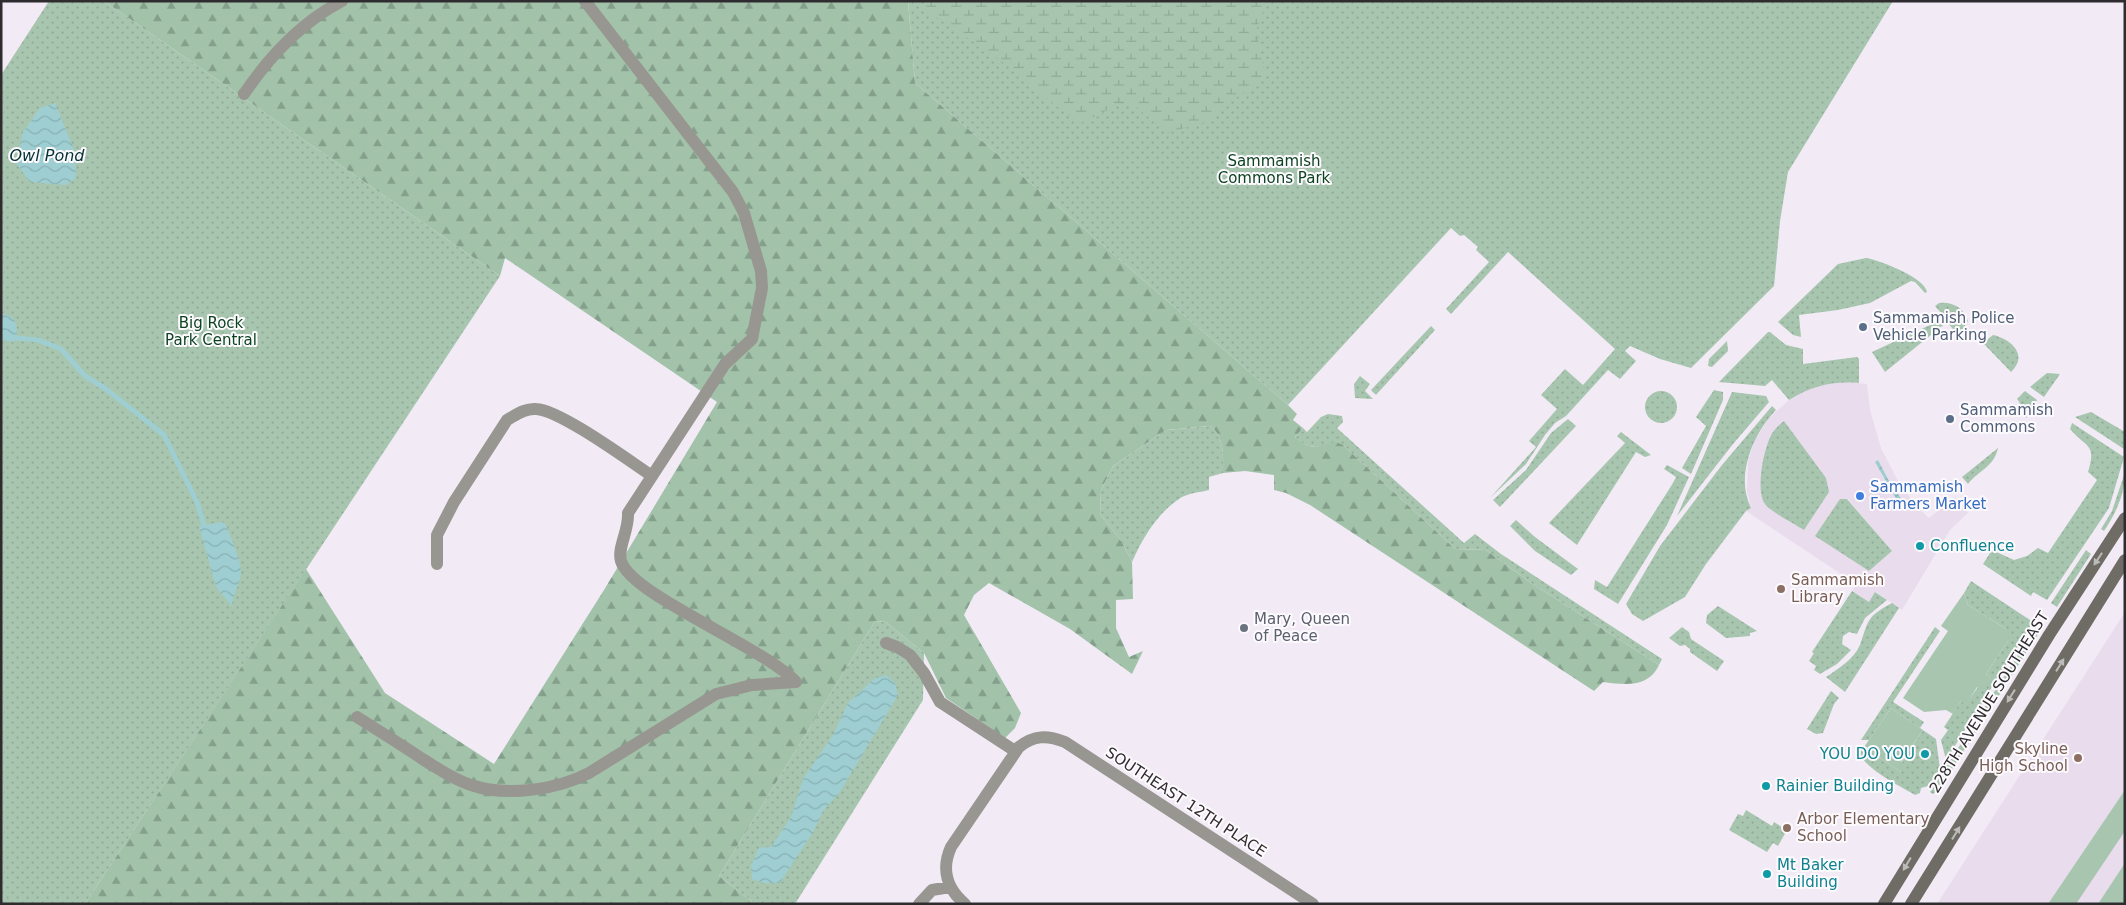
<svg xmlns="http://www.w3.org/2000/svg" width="2126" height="905" viewBox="0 0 2126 905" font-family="'DejaVu Sans',sans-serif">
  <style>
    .built { fill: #e8dced; fill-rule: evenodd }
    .green { fill: url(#green-dots) }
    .forest { fill: url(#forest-firs) }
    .wetland { fill: url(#wetland-marsh) }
    .pitch { fill: #a8c6af }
    .water { fill: url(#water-waves) }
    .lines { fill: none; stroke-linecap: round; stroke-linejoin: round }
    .stream { stroke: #9eced1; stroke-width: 5 }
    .street { stroke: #989691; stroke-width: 12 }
    .secondary { stroke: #6f6c65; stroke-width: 12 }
    .oneway { fill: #bdbab9 }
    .service-dot { fill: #5c6f8a; stroke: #fdfafe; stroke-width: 2 }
    .shop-dot { fill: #3f7fe0; stroke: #fdfafe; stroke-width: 2 }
    .culture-dot { fill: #0f9aa8; stroke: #fdfafe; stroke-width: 2 }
    .education-dot { fill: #8d6e63; stroke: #fdfafe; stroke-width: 2 }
    .worship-dot { fill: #6b7280; stroke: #fdfafe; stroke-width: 2 }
    .labels { text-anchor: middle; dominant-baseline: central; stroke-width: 4; stroke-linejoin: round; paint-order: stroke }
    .park-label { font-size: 15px; fill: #0c4422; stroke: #fdfafe }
    .service-label { font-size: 15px; fill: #4e5e75; stroke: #fdfafe; text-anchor: start }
    .shop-label { font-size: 15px; fill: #366cbe; stroke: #fdfafe; text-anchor: start }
    .culture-label { font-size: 15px; fill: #0d838f; stroke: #fdfafe; text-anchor: start }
    .education-label { font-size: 15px; fill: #785e54; stroke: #fdfafe; text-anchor: start }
    .worship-label { font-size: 15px; fill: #5b616d; stroke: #fdfafe; text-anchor: start }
    .street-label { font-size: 15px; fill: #2f2c30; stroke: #fdfafe }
    .water-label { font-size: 16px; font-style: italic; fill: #013134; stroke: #fdfafe }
  </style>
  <defs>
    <pattern id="green-dots" width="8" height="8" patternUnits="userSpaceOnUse" patternTransform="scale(1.25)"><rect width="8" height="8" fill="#a8c6af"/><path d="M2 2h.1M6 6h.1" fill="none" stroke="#91aa97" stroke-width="1.8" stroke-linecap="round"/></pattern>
    <pattern id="forest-firs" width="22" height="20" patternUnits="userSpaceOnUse" patternTransform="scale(1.25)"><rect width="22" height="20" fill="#a2c3aa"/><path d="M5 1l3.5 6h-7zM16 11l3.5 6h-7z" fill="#849f8b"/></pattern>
    <pattern id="wetland-marsh" width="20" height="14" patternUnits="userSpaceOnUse" patternTransform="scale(1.25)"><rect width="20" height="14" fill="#a8c6af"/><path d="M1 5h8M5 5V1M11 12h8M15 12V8" fill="none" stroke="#91aa97"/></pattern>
    <pattern id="water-waves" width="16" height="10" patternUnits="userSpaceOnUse" patternTransform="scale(1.25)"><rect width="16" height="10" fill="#9eced1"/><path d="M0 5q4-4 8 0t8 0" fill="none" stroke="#88b1b4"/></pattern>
  </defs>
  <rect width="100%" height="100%" fill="#f2ebf6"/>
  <!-- built -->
  <path class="built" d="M1845,382L1867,384L1870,410L1881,448L1898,481L1917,507L1929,518L1955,497L1968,513L1950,530L1902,610L1876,592L1869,602L1852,591L1855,587L1843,579L1844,576L1746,511L1751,508L1747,491L1748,461L1755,440L1769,418L1789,400L1802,392L1817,386ZM1773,432L1826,478L1828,489L1762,473L1766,447ZM1840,499H1848L1892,551L1869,571Z
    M2125,612V904H1937Z"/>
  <!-- green -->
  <path class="green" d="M49,1H104L500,276L85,904H1V75Z
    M908,1H1893L1788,172L1780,221L1774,286L1691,368L1660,359L1630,346L1625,351L1636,361L1620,379L1608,370L1566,416L1555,423L1545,435L1526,464L1490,498L1536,447L1529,441L1557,409L1541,395L1565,369L1583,385L1615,349L1508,252L1451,314L1446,309L1489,262L1476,250L1478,247L1464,235L1460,236L1451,228L1288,405L915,83Z
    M1866,258C1880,260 1925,278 1927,292L1925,293L1915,282L1911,281L1870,303L1838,310L1799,315L1801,337L1793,335L1778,322L1838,264Z
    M1939,303C1952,301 1964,308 1968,321L1959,336L1947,322L1885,372L1872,352L1941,320V313L1935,306Z
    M1431,326L1435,330L1376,395L1371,390Z
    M1768,332H1770L1786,345L1803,349V364L1857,357L1859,359V383C1832,381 1812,386 1789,400L1772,380L1765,386L1719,382Z
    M1993,335C2011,339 2029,355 2011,372L1983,343Z
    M1727,341L1728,351L1712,367L1708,366L1709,359Z
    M2047,373L2060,374L2044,397L2030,387Z
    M1360,376L1370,384L1365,391L1373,399L1355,398L1354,384Z
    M1714,390L1723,392V400L1691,474L1682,468L1706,426L1696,417Z
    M1645 407a16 16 0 1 1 32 0a16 16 0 1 1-32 0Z
    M2025,391L2037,400L2026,418L2017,406L2020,403L2017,399Z
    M1732,392L1766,396L1769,402L1733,444L1677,516Z
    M1772,406L1776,410C1753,434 1735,476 1751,508L1746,511L1706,564L1685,597L1643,621L1632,614L1626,604L1660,546L1722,465Z
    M2091,412L2125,432L2124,449L2075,417Z
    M1328,414L1342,416L1343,422L1337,428L1464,543L1475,534L1501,554L1662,659L1659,665L1531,583L1486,550L1455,549L1343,445C1320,443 1313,454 1295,437L1303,428L1307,432L1321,417Z
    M1568,419L1576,426L1500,507L1493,500L1526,470L1551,433Z
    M1784,421L1826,478L1829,492L1804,530C1795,524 1771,512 1765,504C1755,491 1764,445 1773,432C1776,428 1780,424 1784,421Z
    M2072,423L2124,457L2109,508L2047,600L2033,592L2031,596L1983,564L1992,550L2014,560L2027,556L2038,548L2048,553L2097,480L2088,472C2097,443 2086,448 2070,429Z
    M1211,426C1225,439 1223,456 1223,473L1209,477V490C1201,492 1190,493 1182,497C1158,512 1143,537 1132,562L1122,542L1100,514L1101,490L1113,466L1166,430Z
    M1621,432L1651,455L1645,457L1636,452L1577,545L1549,523L1625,443L1617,436Z
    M1998,448C1994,467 1979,470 1968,484L1962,477Z
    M1667,465L1689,477L1667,525L1618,604L1594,589L1595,580L1607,587L1673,483L1676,477L1664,469Z
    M2125,472C2125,494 2116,513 2104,531L2101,529L2112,511Z
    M1840,499H1847L1892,551L1869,571L1815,536Z
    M1516,520L1535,537L1578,569L1571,575L1535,551L1510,526Z
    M2086,550L2091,554L2057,607L2051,603Z
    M1971,581L2033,622L1946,760L1941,740L1948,730L1944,727L1961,701L1966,704L1978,687L1990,677L1986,674L2008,641L2006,629L1968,605L1964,593Z
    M1852,591L1869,602L1875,592L1887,600L1865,618L1857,634L1849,632L1843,636L1842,644L1851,650L1837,664L1820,674L1814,670L1816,666L1809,661L1814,653L1812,652Z
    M1892,603L1899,608L1845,692L1826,677C1838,669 1854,659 1860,645C1869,620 1866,617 1892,603Z
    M1718,606L1757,631L1750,633V636L1726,638L1706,623L1707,615Z
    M875,621L886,622L924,653L923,700L795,904H755L719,876Z
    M2037,625L2042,628L1940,788L1933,794L1930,792Z
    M1682,627L1689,632L1691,639L1724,661L1717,671L1690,652V649L1685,645L1680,646L1669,638Z
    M1935,627L1940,631L1893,702L1924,722L1920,728L1891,708L1869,740H1861Z
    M1831,691L1839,698L1834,704L1823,733L1816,734L1807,729Z
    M1923,730L1936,739L1940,769L1928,786L1921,788L1920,793L1915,795C1899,785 1859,767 1858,747H1864L1901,772V763Z
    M1746,810L1772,826L1774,822L1787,830L1778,846L1773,843L1767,852L1729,830L1738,814L1743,816Z"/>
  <!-- forest -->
  <path class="forest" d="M104,1H908L915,83L1288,405L1297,414L1293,420L1303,428L1295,437C1312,452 1316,446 1336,442L1343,445L1455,549L1486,550L1531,583L1659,665C1648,688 1625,685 1603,682L1594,691L1310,505L1286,493L1274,490V475L1245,471L1223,473C1223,456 1225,439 1211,426L1166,430L1113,466L1101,490L1100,514L1122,542L1132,562L1133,599L1116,600V628L1129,657L1143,651L1132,674L1070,629L989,583L974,595L964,615L1021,713L1015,728L1005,738L946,698L924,653L886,622L875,621L719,876L755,904H85L306,569L385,693L494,764L604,590L717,402L505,258L500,276Z"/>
  <!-- wetland -->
  <path class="wetland" d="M925,1H1267L1256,31L1266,76L1202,123L1167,133L1128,100L1079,124L995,56L925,10Z"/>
  <!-- pitch -->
  <path class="pitch" d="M1964,593L1968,605L2006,629L2009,635L2008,641L1986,674L1990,677L1982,690L1977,687L1966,705L1961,701L1953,714L1946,710L1924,712L1903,698L1948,631L1941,626Z
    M1891,708L1923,730L1901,762L1905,765L1901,772L1864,747Z
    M2125,790V831L2076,904H2048Z
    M2125,863V904H2098Z"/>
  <!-- water -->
  <path class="water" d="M55,103L75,152L76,178L66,185L30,182L16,163L23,132L40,108Z
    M4,314C17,318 17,325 17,338L13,342L1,340V316Z
    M1878,460L1890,483L1905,504L1901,507L1875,462Z
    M222,522L226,525C231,540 244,563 240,579C237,589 233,595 232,606L216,587L199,526Z
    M886,675L895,683L898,695L840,792L823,811L813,832L780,883H763L752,879L751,865L759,848L771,847L791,817L803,779L833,735L848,703L874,679Z"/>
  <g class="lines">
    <!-- stream -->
    <path class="stream" d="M17,338L38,340L61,349L85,376L106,389L164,435L197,502L204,525"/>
    <!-- street -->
    <path class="street" d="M244,94C269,57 302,22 342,1
      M437,564V535L454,502L507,420C516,415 525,408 536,409C560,410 628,460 652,476
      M886,643L897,647L910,655L924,673L940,702L1015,751
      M357,717C379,731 402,745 424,760C439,769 454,780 471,785C506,797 557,790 589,773L716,694L752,685L796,682C762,646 631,595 621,561C617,548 629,531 628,513L725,364L752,339L762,288L761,271L744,213L733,192L585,1
      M919,904L932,890L950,887
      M965,904C947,889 941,869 951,847L1019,747C1034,735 1047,735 1065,742L1313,904"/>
    <!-- secondary -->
    <path class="secondary" d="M1884,904L2049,635L2125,518
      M1911,904L2125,560"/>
  </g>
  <!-- one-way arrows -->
  <defs><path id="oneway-solid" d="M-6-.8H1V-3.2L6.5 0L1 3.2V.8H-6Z" transform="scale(1.25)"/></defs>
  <g class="oneway">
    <use href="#oneway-solid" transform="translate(2098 559) rotate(123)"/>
    <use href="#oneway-solid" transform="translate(2060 665) rotate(-58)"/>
    <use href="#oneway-solid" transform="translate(2011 696) rotate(122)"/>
    <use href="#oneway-solid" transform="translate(1956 833) rotate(-58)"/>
    <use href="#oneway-solid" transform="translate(1907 864) rotate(121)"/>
  </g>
  <!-- markers -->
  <g class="service-dot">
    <circle cx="1863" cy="327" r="5"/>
    <circle cx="1950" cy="419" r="5"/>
  </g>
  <circle class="shop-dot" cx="1860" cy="496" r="5"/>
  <g class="culture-dot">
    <circle cx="1920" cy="546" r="5"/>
    <circle cx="1925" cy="754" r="5"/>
    <circle cx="1766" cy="786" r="5"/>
    <circle cx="1767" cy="874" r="5"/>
  </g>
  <g class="education-dot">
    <circle cx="1781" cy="589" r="5"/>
    <circle cx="2078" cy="758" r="5"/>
    <circle cx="1787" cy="828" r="5"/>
  </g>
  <circle class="worship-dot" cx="1244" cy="628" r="5"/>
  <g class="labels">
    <!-- park labels -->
    <g class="park-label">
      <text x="1274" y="161">Sammamish<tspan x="1274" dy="17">Commons Park</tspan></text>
      <text x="211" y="323">Big Rock<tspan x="211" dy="17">Park Central</tspan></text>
    </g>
    <!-- service labels -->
    <g class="service-label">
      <text x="1873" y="318">Sammamish Police<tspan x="1873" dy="17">Vehicle Parking</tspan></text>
      <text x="1960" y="410">Sammamish<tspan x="1960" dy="17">Commons</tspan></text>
    </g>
    <!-- shop labels -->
    <g class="shop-label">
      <text x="1870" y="487">Sammamish<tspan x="1870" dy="17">Farmers Market</tspan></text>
    </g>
    <!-- culture labels -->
    <g class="culture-label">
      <text x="1930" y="546">Confluence</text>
      <text x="1915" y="754" text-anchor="end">YOU DO YOU</text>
      <text x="1776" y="786">Rainier Building</text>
      <text x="1777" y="865">Mt Baker<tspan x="1777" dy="17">Building</tspan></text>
    </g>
    <!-- education labels -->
    <g class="education-label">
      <text x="1791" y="580">Sammamish<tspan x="1791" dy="17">Library</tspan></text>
      <text x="2068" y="749" text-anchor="end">Skyline<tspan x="2068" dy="17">High School</tspan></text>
      <text x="1797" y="819">Arbor Elementary<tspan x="1797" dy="17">School</tspan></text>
    </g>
    <!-- worship labels -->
    <g class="worship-label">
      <text x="1254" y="619">Mary, Queen<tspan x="1254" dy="17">of Peace</tspan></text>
    </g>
    <!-- street labels -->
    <g class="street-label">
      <text transform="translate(1989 702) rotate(-58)">228TH AVENUE SOUTHEAST</text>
      <text transform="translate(1186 802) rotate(33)">SOUTHEAST 12TH PLACE</text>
    </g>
    <!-- water labels -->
    <g class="water-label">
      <text x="47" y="155">Owl Pond</text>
    </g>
  </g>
  <!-- border -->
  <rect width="2126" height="905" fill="none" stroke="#2f2c30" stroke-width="5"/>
</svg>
